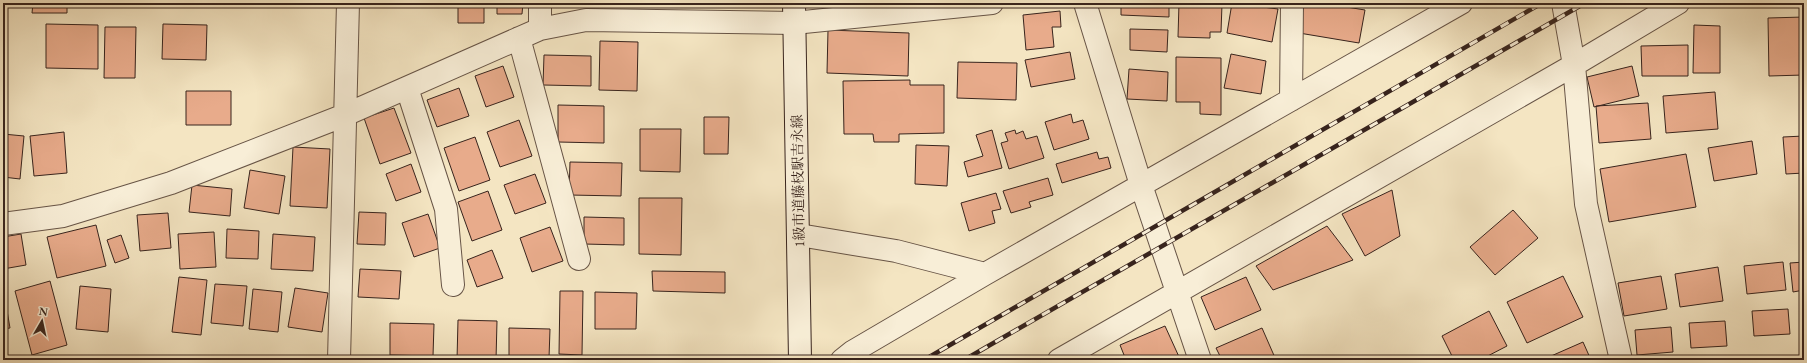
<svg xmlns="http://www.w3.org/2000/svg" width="1807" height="363" viewBox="0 0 1807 363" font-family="'EB Garamond','Noto Serif JP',serif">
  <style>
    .building { fill: #e8ab8b; stroke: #38241d }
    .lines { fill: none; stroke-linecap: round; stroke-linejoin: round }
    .street-casing { stroke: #675446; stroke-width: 24 }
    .secondary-casing { stroke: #38241d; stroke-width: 24 }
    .street { stroke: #f8eed7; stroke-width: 22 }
    .secondary { stroke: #f8eed7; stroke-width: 22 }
    .rail-casing { stroke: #38241d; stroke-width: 4.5 }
    .rail { stroke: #f8eed7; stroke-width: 3; stroke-dasharray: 9; stroke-linecap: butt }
    .labels { text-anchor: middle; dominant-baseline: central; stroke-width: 3.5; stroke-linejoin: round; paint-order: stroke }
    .street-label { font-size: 14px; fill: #38241d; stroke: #f8eed7 }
  </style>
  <rect width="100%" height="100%" fill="#f4e5c2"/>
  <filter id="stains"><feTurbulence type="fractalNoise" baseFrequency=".005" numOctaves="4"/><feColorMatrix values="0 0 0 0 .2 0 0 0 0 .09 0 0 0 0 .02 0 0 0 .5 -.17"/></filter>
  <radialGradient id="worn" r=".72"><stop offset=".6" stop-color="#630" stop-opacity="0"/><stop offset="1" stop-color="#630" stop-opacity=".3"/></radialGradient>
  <!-- building -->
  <path class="building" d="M3,3H11V5H3Z
    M33,3H67V13H32Z
    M458,3H484V23H458Z
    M497,3H523L522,14H497Z
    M1121,3H1169V17L1121,15Z
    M1179,3L1222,4L1221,32H1210V38L1178,37Z
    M1232,3L1278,9L1272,42L1227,33Z
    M1304,3H1322L1365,10L1359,43L1299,33Z
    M1060,11L1061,27H1052L1054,47L1026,50L1023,15Z
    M1804,17V75L1769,76L1768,18Z
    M46,24L98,25V69L46,68Z
    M163,24L207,25L206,60L162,59Z
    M1694,25L1720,26V73H1693Z
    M105,27H136L135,78H104Z
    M1130,29L1168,30L1167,52L1130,50Z
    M828,30L909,33L908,76L827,73Z
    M600,41L638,42L637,91L599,90Z
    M1688,45V76H1642L1641,46Z
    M1070,52L1075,79L1031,87L1025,60Z
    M1231,54L1266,61L1261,94L1224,88Z
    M544,55L591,56V86L543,85Z
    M1176,57L1221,58V115L1200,114V102H1176Z
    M958,62L1017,63L1016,100L957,98Z
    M503,66L514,97L486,107L475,76Z
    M1632,66L1639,96L1594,107L1587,77Z
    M1129,69L1168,72L1167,101L1127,99Z
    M910,80V85H944V133L899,134V142H874L873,134H844L843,81Z
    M459,88L469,116L437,127L427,100Z
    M186,91H231V125H186Z
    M1715,92L1718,129L1666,133L1663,96Z
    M1648,103L1651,139L1599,143L1596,106Z
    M558,105L604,106V143L558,142Z
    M394,108L411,153L380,164L364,118Z
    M1071,114L1073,123L1083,120L1089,139L1054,150L1045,122Z
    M704,117H729L728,154H704Z
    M519,120L532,156L500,167L487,132Z
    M640,129H681L680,172L640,171Z
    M992,130L1002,168L968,177L964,162L983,156L976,135Z
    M1015,130L1016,134L1023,131L1026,139L1037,136L1044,158L1009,169L1001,143L1008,141L1005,133Z
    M64,132L67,173L34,176L30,136Z
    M3,134L24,136L20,179L3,177Z
    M1804,136V173L1786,174L1783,137Z
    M475,137L490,180L459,191L444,148Z
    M1752,141L1757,174L1714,181L1708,148Z
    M916,145L949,146L947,186L915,184Z
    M293,147L330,149L327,208L290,206Z
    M1097,152L1099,159L1108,157L1111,168L1062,183L1056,164Z
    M1686,154L1696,207L1609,222L1600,169Z
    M570,162L622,163L621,196L569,195Z
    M411,164L421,192L396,201L386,174Z
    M250,170L285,176L279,214L244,208Z
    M535,174L546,203L515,214L504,185Z
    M1048,178L1053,195L1029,202L1031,207L1011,213L1003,191Z
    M192,185L232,189L230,216L189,212Z
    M1392,190L1400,236L1365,256L1342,214Z
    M488,191L502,230L472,241L458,202Z
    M996,193L1001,209L992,211L995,223L969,231L961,203Z
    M639,198H682L681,255L639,254Z
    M1513,210L1538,238L1495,275L1470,247Z
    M359,212L386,213L385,245L357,244Z
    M168,213L171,248L140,251L137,215Z
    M428,214L440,248L414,257L402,223Z
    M584,217L624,218V245L584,244Z
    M96,225L106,266L57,278L47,237Z
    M1327,226L1353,260L1273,290L1256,266Z
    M550,227L563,261L532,272L520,238Z
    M227,229L259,231L258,259L226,258Z
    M214,232L216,267L180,269L178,234Z
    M21,234L26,265L3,269V237Z
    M273,234L315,237L313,271L271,269Z
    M121,235L129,258L115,263L107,240Z
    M492,250L503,278L477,287L467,260Z
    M1783,262L1786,290L1747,294L1744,266Z
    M1804,262V290L1793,292L1790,263Z
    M1718,267L1723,301L1680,307L1675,274Z
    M360,269L401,271L399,299L358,297Z
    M652,271L725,272V293L653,291Z
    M1563,276L1583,317L1527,343L1507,302Z
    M1661,276L1667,309L1624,316L1618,283Z
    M179,277L207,280L201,335L172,332Z
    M1246,277L1261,310L1215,330L1201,297Z
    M50,281L67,345L32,355L15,291Z
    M215,284L247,286L243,326L211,323Z
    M80,286L111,289L108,332L76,329Z
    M3,287L10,328L3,329Z
    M295,288L328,293L322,332L288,327Z
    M253,289L282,292L278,332L249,329Z
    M560,291H583L582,355L559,354Z
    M595,292L637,293L636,329H595Z
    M1788,309L1790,334L1754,336L1752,311Z
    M1489,311L1507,346L1480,360H1454L1442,336Z
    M458,320L497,321L496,360H457Z
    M1725,321L1727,346L1691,348L1689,323Z
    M390,323L434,324L433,356L390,355Z
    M1165,326L1180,359L1177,360H1126L1120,345Z
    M1671,327L1673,352L1637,355L1635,330Z
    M509,328L550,329L549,358H509Z
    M1262,328L1276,360H1222L1216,348Z
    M1583,342L1591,360H1542Z"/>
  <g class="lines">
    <!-- street casing -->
    <g class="street-casing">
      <path id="street" d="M540,3V29
        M1085,3L1141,185L1200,360
        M1563,3L1574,65L1586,204L1621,360
        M519,38L579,259
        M407,88L446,209L453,285
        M1291,100L1292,3
        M3,224L63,216L171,183L345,115L540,29L586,20L794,23L992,3
        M799,235L896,251L985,274
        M339,360L348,3
        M842,360L852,352L985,274L1461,3
        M1059,360L1574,65L1678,3"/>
    </g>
    <!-- secondary casing -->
    <g class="secondary-casing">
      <path id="secondary" d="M794,3L800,360"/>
    </g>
    <!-- street -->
    <use href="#street" class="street"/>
    <!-- secondary -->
    <use href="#secondary" class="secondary"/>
    <!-- rail casing -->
    <g class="rail-casing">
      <path id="rail" d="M924,360L1542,3
        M964,360L1585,3"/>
    </g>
    <!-- rail -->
    <use href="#rail" class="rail"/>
  </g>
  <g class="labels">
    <!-- street labels -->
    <g class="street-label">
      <text transform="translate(798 181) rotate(-91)">1級市道藤枝駅吉永線</text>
    </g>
  </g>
  <!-- margin -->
  <rect width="1807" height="363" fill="none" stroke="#f4e5c2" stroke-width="16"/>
  <rect x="4" y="4" width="1799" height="355" fill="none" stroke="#38241d" stroke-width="2"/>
  <rect x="8" y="8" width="1791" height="347" fill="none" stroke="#38241d"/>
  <!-- north arrow -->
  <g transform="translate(42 321) rotate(9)" stroke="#f8eed7" stroke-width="3" paint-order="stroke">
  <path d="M0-3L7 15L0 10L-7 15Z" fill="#38241d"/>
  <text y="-6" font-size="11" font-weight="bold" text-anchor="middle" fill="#38241d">N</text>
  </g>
  <rect width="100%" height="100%" filter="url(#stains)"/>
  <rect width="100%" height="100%" fill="url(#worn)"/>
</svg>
